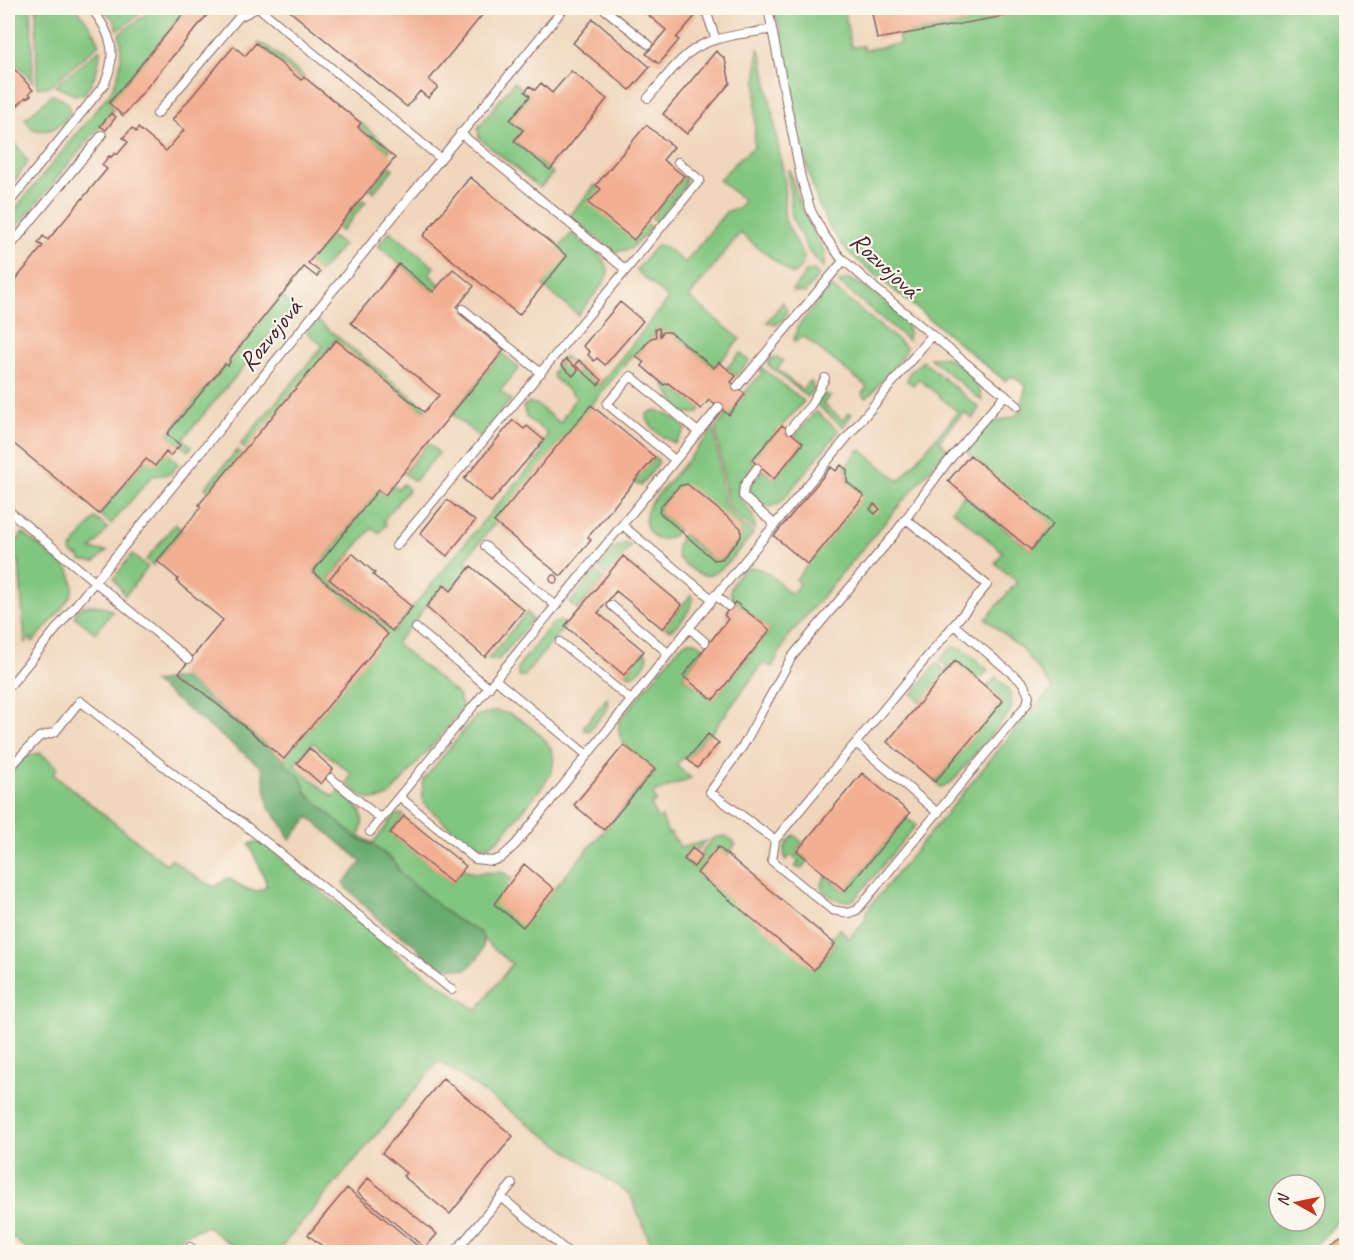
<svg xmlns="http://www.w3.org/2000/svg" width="1354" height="1260" viewBox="0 0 1354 1260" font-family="Caveat,sans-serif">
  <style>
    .built { fill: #f0d6bc }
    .green { fill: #81c680; stroke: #667256; stroke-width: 1.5; fill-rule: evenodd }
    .forest { fill: #68ab6e; stroke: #59654c; stroke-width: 1.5 }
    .building { fill: #f3af92 }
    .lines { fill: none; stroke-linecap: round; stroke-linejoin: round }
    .service-casing { stroke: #866463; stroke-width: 10 }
    .trunk-casing { stroke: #866463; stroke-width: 31 }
    .service { stroke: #fff; stroke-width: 8 }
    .trunk { stroke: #fcba8e; stroke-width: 28 }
    .labels { text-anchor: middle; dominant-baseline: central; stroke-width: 4.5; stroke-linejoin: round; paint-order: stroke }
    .street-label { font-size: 26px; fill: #4a1f2b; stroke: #fbf7ec }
  </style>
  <rect width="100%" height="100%" fill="#fbf7ec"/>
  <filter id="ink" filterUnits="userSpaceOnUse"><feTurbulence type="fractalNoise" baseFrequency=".0167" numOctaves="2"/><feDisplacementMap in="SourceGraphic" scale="12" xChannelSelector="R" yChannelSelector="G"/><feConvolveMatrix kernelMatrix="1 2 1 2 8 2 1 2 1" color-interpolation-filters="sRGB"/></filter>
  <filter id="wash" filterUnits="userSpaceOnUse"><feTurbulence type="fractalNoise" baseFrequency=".008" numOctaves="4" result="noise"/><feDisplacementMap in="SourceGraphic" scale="24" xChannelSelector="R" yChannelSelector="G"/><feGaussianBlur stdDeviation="1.35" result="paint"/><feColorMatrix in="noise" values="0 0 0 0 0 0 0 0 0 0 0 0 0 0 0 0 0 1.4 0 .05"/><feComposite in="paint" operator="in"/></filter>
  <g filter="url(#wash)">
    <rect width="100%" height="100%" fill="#f6e3cb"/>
    <!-- built -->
    <path class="built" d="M8,8H1022L1024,20L780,69L811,211L840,257L1134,497L1081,664L848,940L815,982L512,964L477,1010L252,831L181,916L14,763L8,762Z
      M438,1061L630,1195L651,1244L661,1252H277Z"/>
    <!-- green -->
    <path class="green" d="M17,8H31L33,82L8,54V16Z
      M36,8H77L96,35L99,44L50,86L38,88L37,86Z
      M102,8C115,7 128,12 140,14L118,30L113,19Z
      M155,8H188L109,103L114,109L8,238V218L110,93C121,74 124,56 119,34Z
      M775,8H844L851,47L863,46L864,50L900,44L898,35L1015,14L1014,8H1346V1213L1309,1252H644L651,1244L630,1195L439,1061L277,1252H240L206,1226L182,1236L171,1249L174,1252H30L8,1234V777L26,756L40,753L58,767L53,774L166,864L171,859L200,880L215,887L227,878C242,885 252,898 267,886C263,871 255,859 249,844L255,842L266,845L301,876L370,929L399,956L477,1010L512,964L484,940L481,933L455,920L401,874L394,861L373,845L357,838L337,821L307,794L300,776L284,764V759L387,634L313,572L378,490L385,495L393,485L398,489L403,484L409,489L383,521L386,525L379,533L372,528L329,579L393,632L480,525L544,451L539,446L548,434L526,417L523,406L529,403L536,404L560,423L576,397L553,377V372L564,356L599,385L669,299L636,270L657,245L666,247L685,263L726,212L738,208L744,201L719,180L739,159L754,147L758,48L762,56L785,182L784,210L785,220L804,257L802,265L793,275L740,233L689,297L740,339L714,368L670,332H663L660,336L659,329H655L656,337L651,338L636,356L633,354L465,560L471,566L451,591L444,585L396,643L458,695L462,705L460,713L389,796C368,805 362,796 346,783L352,774L313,743L294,765L333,797L339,791C357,806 369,811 359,836L373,843L395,815L402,814L404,816L390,833L452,883L463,869C476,877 489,870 504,873L542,903L655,770C638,755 615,746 619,721L677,650C687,639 693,637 704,648L683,676L713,700L770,630L735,602L730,592C731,585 734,581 738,575C756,554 778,583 791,594L799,585L796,579L863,496L847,482V470L844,468L860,449L899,481L958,412L919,379L913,385L907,381L909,373L923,361L979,408L972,419L964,412L939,441L947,449L788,637L772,667L763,663L710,735L708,734L687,759L684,757L676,765L691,778L653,793L656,802L651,804L657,819L662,817L668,834L671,833L674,840L676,839L680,848L706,841L696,851L692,849L684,859L693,867L702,856L700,854L713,838L726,836L736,844L728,855L718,847L814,970L835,944L830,940L840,928L849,939L866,919V911L1028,714L1053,689L1024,651L986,619L1017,582L995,563L1003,552L952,510L964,495L1031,550L1052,524L970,455L967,450L990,423L1013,417L1019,413L1026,386L1012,376L1005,381L850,254C812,214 806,163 796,111C789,76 782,42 775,8ZM1279,1185H1315V1221H1279Z
      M257,43L267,46L304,77L301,80Z
      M100,49C100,67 94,81 83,95H75L55,86Z
      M514,82L530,96L511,119L523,130L514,141L553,173L540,188L479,138L478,128Z
      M52,95L57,96L69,104L70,113C60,127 51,134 33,129L25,119Z
      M361,123L391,149L388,152L358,127Z
      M8,132L28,162L8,190Z
      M389,165L393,169L374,192L370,188Z
      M788,170H790L801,207L825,253L824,268L809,252L792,217Z
      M684,176L686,179L683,189L656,222L651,218Z
      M595,185L652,228L630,249L614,252L570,216Z
      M361,199L366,202L341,232L337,228Z
      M390,231L434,267L429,274L440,284L433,292L378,246Z
      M572,233C621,273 617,266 578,315L543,286L558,249Z
      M330,236L343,245L320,272L308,263Z
      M814,270L819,275L805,293L792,291L807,271Z
      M848,279C860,281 898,311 905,321C909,327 909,334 908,340L838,282Z
      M831,286L906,347L905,353L871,394L866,398L863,396L862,394L867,387L803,336L795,342L794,339L798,326Z
      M281,296L294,307L183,439L192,447L188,451L167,434L225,364L228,365L230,362L229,360Z
      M783,302L787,310L784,319L777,324L767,322Z
      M317,320L427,409L424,412L336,340L246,449L240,445L323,346L307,332Z
      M502,353L519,368L500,391L511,400L480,438L452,414Z
      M740,353L749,361L736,376L727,368Z
      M777,357L783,361L777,369L802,390L809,382H812L813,389L807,397L767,364L772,358Z
      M943,357C962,362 980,381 982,401L930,358Z
      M762,368L804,401L752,460L755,463C717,508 757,497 755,530L728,506L716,427L745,395L744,393L762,373L760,370Z
      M668,383L701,409L698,413H682L664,385Z
      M824,394L830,396L823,404L843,420L849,413L852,414L843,427L816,404Z
      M652,411C666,410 677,419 686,429L675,443C663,439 649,428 646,415Z
      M816,411L839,431L781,502C768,512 760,505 750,496V485L763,470L774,479L803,444L795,436Z
      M714,429L725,507L753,533C747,542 739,550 732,558C710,583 701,579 678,558C675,548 678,542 683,534L714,560L722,559L741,537V528L679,487L661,506L659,513L679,530C672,537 667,540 657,539C643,529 643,518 650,504Z
      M428,443L439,453L415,481L404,473Z
      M237,450L242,454L210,492L205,488Z
      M166,452L179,464L170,474L152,476L111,524L99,514L146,459Z
      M655,457L659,462L641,486L633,482Z
      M95,518L108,528L91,550L107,551L95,562L82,561L78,555L76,556L72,553L71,549Z
      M175,524L182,530L153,566L146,560Z
      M23,533L68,569C72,576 74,584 72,592C69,603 42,631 34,641L32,642L31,638L25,643L19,561L8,551V535L16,542Z
      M625,543L630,544V547L608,575L599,568L615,548Z
      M132,554L148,567L125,596L114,578Z
      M596,571L605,578L578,610L570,603Z
      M691,595L693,598C691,610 681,624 670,630L664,627Z
      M92,605L102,606L113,611L95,633L74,616L82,606Z
      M527,612L532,620L498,660L488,659Z
      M559,621L567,624L524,676H518V667L552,624Z
      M952,647L963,649L988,670L979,681L956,661L949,668L940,660Z
      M644,651L648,657C646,665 639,674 631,676L626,673Z
      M937,663L947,672L921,702L912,694Z
      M996,677C1008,688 1015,695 1010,712L952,782L941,787L935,782L1002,701L987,687Z
      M607,698L608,708L589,731L584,730V726Z
      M496,711C517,714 521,720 537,732C568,758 550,778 529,803C519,815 509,827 499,839C495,842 492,845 486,846C469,849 441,818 427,807C420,799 422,789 424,779L476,716Z
      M906,818L916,825L855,899C843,905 832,898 822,890L821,885L826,876L845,891Z
      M794,835L803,843L797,851L808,861L801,869L795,867L799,862L791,855L786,860C781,849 786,843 794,835Z"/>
    <!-- forest -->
    <path class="forest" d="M184,677L284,759L285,764L300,776L307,794L337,821L357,838L373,845L394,862L401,874L455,919L481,933C488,950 478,959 466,970L441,966L429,961L414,944L382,923L343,884L362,862L309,817L290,840L281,823L269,808L262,768L153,682Z"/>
    <g id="blocks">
      <!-- building -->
      <path class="building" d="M188,8H198L207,15L123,116L109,103Z
        M286,8H488L429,80L438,87L428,98L420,91L407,107Z
        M640,8H687L696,15L676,38L679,40L659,64L646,54L666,30Z
        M871,8H1014L1016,14L877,39Z
        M593,19L650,67L630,90L573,43Z
        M256,43L301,80L304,77L361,123L358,127L395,158L308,263L320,272L317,277L304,267L229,360L230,362L228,366L225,364L167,434L180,445L170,456L166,452L155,466L146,459L99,514L8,439V289L43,246L38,243L43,236L48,240L107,169L102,165L109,156L111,157L115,153L117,155L128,142L123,138L132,128L136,132L138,128L166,151L184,130L172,120L234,46L245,56Z
        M716,51L725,59L730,83L687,134L663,114Z
        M8,62L33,90L29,93L31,95L27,98L26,97L8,115Z
        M571,71L607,99L550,170L514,141L523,130L510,120L530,96L525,92L530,86L535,90L541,83L552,93Z
        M111,113L116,117L106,130L100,126Z
        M646,125L674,147L663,160L684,176L634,240L588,203L601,189L596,185Z
        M470,177L567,256L519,315L423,236Z
        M399,264L433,292L453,269L474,286L457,307L462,310L459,313L504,350L385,495L378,490L313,572L388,634L284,759L179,673L223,620L177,582L178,579L157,561L201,507L199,505L201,502L336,340L424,412L439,395L351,323Z
        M620,302L643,321L605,365L597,358L594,361L588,355L590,352L583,346Z
        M659,328L660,336L663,332H670L714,368L719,362L736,376L731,382L745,394L729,415L709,400L701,409L668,383L664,385L642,366L644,363L636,356L651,338L656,337L655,329Z
        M566,359L578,370L573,376L561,365Z
        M579,360L602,380L598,385L575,365Z
        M591,405L655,457L588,537L591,540L561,576L494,522Z
        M513,420L524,429L527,426L544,440L491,502L464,479Z
        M782,425L803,443L774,479L752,460Z
        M970,455L1053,524L1031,550L948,481Z
        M841,465L847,470V482L864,496L808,565L774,536L831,467L836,471Z
        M687,484L741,528V537L722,559L714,560L659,512L661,506L679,486Z
        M447,500L475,521L447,556L420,534Z
        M874,504L880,509L875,514L870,509Z
        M352,553L375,573L373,575L412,607L392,631L329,579Z
        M623,556L682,605L663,629L616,591L598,613L644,651L624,675L565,626Z
        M471,566L524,610L485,657L426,607L444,585L451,591Z
        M550 579a4 4 0 1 1 8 0a4 4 0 1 1-8 0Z
        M735,602L770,630L713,700L683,676L728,619L724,615Z
        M955,661L1003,701L935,782L887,742Z
        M708,734L719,743L697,768L687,759Z
        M624,745L655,769L604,830L574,805Z
        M309,748L333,769L321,784L297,763Z
        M862,773L910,813L845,891L797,851Z
        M404,816L466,866L452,883L390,833Z
        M718,847L835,944L814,970L697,873Z
        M692,848L702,856L694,867L684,859Z
        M524,864L554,889L523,927L494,904Z
        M443,1078L513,1136L450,1214L403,1176L406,1173L382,1153Z
        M368,1178L437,1234L425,1248L357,1192Z
        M347,1188L425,1252H330L308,1235Z"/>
    </g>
  </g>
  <g filter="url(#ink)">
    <use href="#blocks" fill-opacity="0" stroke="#866463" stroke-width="1.5"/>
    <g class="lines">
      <!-- service casing -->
      <g class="service-casing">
        <path id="service" d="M259,8L440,158
          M603,8L648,44
          M705,8L716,40
          M768,8L801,178L811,211L823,233L840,257L875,288L1018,406
          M648,98C665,79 682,52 706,43C727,34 750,34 772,29
          M157,114L239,17L257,8
          M8,204L104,85C118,55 112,33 91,8
          M8,249L102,135
          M626,270L700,180L678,162
          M463,309L541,373
          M737,387L844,260
          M790,429L811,405L825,378
          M675,460L607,404L631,376L698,432
          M757,468L744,486L743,496L774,524
          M8,510L188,659
          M906,519L987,585L775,840L772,861L832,910L849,913L857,910L1027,704L1029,696L1023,683L954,625
          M622,525L712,599
          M396,546L626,270L460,133
          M485,546L556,606
          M715,595L728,606
          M611,605L668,653
          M416,628L489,688
          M689,628L705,642
          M560,642L631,700
          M496,680L587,755
          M8,688L564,8
          M856,743L938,813
          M8,762L14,763L39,737L55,732L80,701L198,793L241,822L452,990
          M331,778L381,819
          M400,797L475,859L492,861L501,858L516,844L689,628L932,335
          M370,832L719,407
          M775,840L710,792L743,746L791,658L893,536L946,464L1005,395
          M501,1197L568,1252
          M190,1247L197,1252
          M455,1252L512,1184"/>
      </g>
      <!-- trunk casing -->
      <g class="trunk-casing">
        <path id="trunk" d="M1344,1252L1346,1250"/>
      </g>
      <!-- service -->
      <use href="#service" class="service"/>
      <!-- trunk -->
      <use href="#trunk" class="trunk"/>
    </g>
  </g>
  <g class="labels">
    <!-- street labels -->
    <g class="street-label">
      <text transform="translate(885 265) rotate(43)">Rozvojová</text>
      <text transform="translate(270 335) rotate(-51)">Rozvojová</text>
    </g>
  </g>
  <!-- margin -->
  <rect width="1354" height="1260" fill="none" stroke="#fbf7ec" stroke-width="30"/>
  <!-- north arrow -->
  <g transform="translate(1297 1203) rotate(279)"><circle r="28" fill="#fbf7ec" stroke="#b4a19f" stroke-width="1.5"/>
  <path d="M0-4.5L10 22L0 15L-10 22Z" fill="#c8321e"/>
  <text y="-9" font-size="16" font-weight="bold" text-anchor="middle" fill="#4a1f2b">N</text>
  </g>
</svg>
